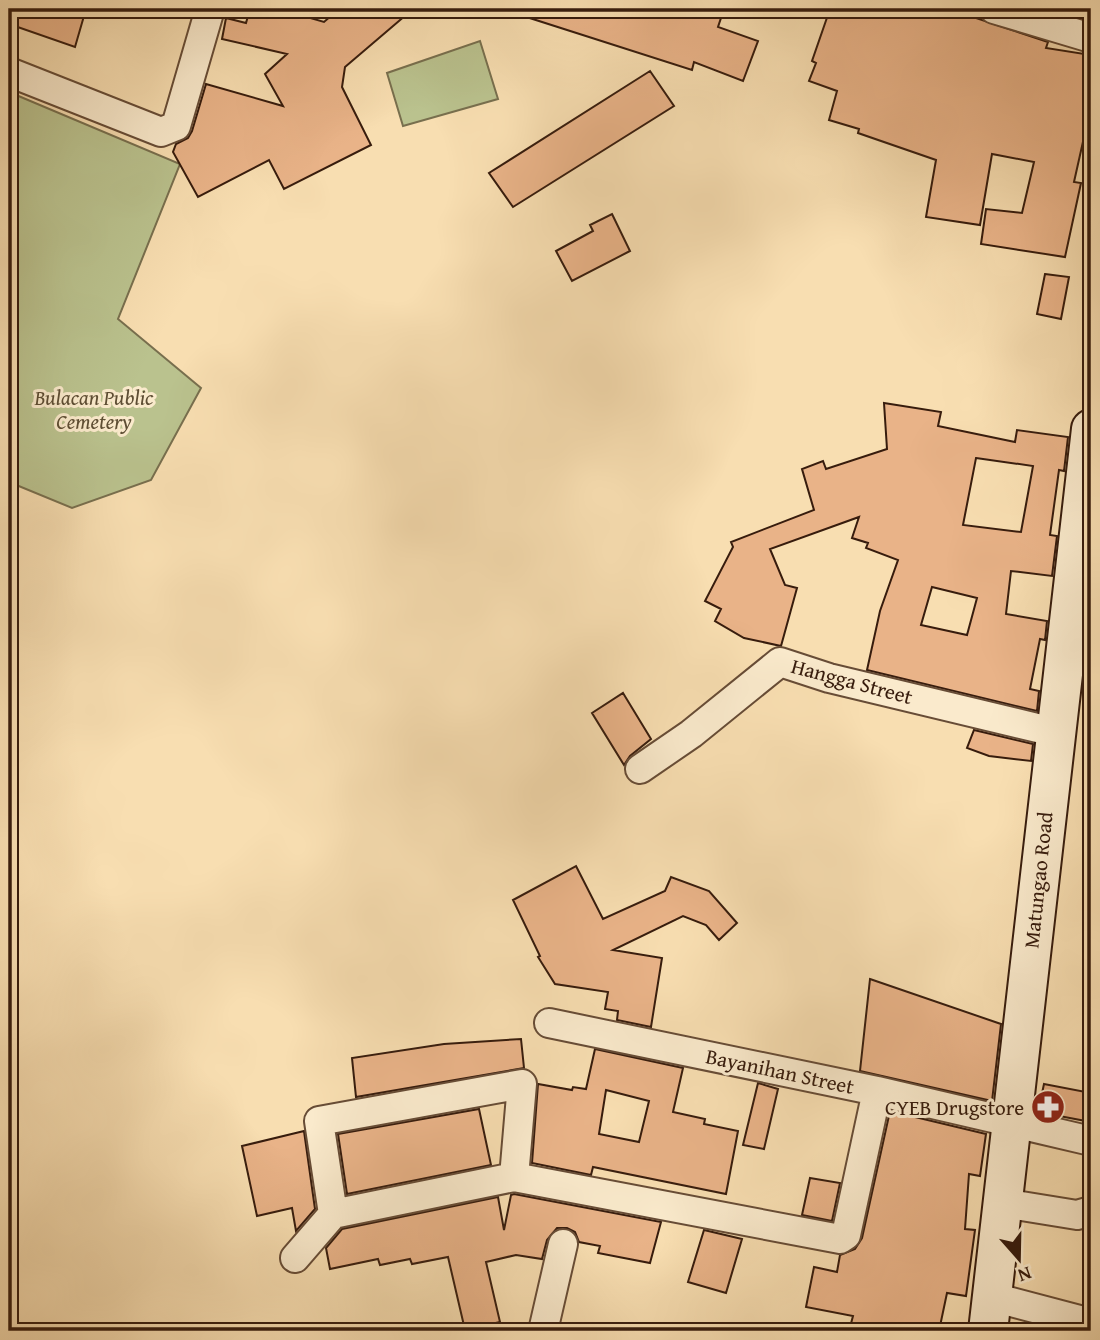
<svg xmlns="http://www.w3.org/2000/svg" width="1100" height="1340" viewBox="0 0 1100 1340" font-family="'Gentium Book Plus',serif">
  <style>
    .green { fill: #bac28e; stroke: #786f4e; stroke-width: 2 }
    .building { fill: #e9b388; stroke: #371c0d; stroke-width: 2; fill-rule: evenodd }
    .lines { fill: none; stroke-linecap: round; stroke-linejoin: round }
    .minor-casing { stroke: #674c36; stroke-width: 32 }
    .secondary-casing { stroke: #371c0d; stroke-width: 42 }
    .minor { stroke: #faeacc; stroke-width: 28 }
    .secondary { stroke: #faeacc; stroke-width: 38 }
    .labels { text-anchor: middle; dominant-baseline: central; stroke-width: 6; stroke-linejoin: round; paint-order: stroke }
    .park-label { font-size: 21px; font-style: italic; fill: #5e4e34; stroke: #faeacc }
    .street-label { font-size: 21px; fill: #371c0d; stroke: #faeacc }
    .poi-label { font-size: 21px; fill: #371c0d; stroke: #faeacc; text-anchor: end }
  </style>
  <rect width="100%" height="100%" fill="#f8deb1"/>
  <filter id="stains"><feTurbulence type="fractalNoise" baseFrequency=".00286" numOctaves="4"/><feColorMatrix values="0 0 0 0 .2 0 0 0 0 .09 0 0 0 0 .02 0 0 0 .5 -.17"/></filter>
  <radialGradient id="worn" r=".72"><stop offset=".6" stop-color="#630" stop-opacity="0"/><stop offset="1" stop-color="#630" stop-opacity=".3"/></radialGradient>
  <!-- green -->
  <path class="green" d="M480,41L498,99L403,126L387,73Z
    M9,92L180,164L118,319L201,388L151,480L72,508L9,482Z"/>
  <!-- building -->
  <path class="building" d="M9,9H86L75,47L9,24Z
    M250,9H279L324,22L339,9H413L345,67L342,87L371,145L284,189L269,160L198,197L173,152L176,144L188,138L192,131L206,84L283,106L265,74L287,54L222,39L226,18L246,23Z
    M515,9H724L718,27L758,41L743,81L694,62L692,70L514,13Z
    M830,9H949L1048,42L1046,48L1091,55V106L1074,182L1081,183L1065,257L981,244L986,209L1022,213L1034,162L992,154L980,225L926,217L936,160L858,133L859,129L829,120L837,91L809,81L816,63L812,61Z
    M650,71L674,106L513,207L489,173Z
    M612,214L630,251L572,281L556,251L593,231L590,225Z
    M1045,274L1069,277L1061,319L1037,314Z
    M884,403L941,412L938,426L1015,442L1017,430L1068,437L1064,471L1059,470L1050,535L1057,536L1052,576L1011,571L1006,614L1047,621L1045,640L1040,639L1030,689L1039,691L1037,711L867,670L880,611L898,560L866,548L868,543L852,538L859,517L770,549L785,585L797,588L781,646L744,638L715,621L721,609L705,601L733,547L731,542L814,510L802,469L823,461L826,469L887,449ZM976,458L1033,466L1021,532L963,525ZM932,587L977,598L967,635L921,625Z
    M623,693L651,739L630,756L624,765L592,713Z
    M974,730L1033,744L1031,761L989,756L967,748Z
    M576,866L603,919L665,891L671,877L709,891L737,923L719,940L706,925L683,916L613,950L662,958L651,1027L617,1020L618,1011L605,1009L608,992L555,984L538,957L540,956L513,900Z
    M870,979L1001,1024L992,1101L860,1071Z
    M521,1039L524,1068L356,1097L352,1058L444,1044Z
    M595,1049L683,1068L673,1112L705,1119L704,1124L738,1131L726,1194L593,1167L591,1175L532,1163L538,1084L572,1090L573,1087L586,1089ZM606,1090L649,1101L639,1142L599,1134Z
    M758,1083L778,1089L764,1149L743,1145Z
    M1044,1084L1091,1093V1122L1038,1112Z
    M479,1109L491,1165L347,1194L338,1134Z
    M890,1111L986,1134L980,1176L969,1174L965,1229L975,1230L966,1296L947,1293L939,1331H849L853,1316L806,1307L814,1267L837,1272L840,1255L855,1249L862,1238Z
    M304,1131L315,1209L296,1231L292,1208L257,1216L242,1146Z
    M810,1178L840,1183L832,1221L802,1215Z
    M514,1194L661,1222L650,1263L598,1253L600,1246L579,1242L575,1232L567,1228H557L547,1240L542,1259L516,1255L486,1262L500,1322L465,1330L448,1257L412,1264L410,1259L380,1265L378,1259L330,1269L326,1248L342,1229L498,1197L504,1230L511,1195Z
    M704,1230L742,1239L726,1293L688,1282Z"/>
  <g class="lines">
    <!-- minor casing -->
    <g class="minor-casing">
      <path id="minor" d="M994,9L1091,38
        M9,72L161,132L176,126L210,9
        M640,769L691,734L780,662L829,678L1054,732
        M549,1023L877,1091L1091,1141
        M514,1177L522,1084L319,1121L333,1214L514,1177L840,1239L846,1235L877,1091
        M1003,1203L1077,1215L1091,1211
        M295,1258L333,1214
        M992,1297L1091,1323
        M543,1331L563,1244"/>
    </g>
    <!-- secondary casing -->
    <g class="secondary-casing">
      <path id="secondary" d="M988,1331L1091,429"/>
    </g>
    <!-- minor -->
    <use href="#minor" class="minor"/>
    <!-- secondary -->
    <use href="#secondary" class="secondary"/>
  </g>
  <!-- icons -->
  <defs>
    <g id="pharmacy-disc" transform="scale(1.75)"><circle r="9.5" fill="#8f2418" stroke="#faeacc"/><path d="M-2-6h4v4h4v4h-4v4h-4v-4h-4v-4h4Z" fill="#fff"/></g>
  </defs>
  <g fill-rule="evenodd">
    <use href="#pharmacy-disc" x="1048" y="1107"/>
  </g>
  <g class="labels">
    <!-- park labels -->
    <g class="park-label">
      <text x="94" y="397">Bulacan Public<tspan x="94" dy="24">Cemetery</tspan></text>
    </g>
    <!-- street labels -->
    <g class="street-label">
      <text transform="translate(852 681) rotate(15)">Hangga Street</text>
      <text transform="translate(1038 880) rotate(-84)">Matungao Road</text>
      <text transform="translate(780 1071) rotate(12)">Bayanihan Street</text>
    </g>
    <!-- poi labels -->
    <g class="poi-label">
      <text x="1024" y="1107">CYEB Drugstore</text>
    </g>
  </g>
  <!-- margin -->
  <rect width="1100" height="1340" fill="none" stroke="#f8deb1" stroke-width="35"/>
  <rect x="10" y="10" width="1079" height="1319" fill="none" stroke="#371c0d" stroke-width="3.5"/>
  <rect x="18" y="18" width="1065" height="1305" fill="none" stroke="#371c0d" stroke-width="2"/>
  <!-- north arrow -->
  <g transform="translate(1019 1259) rotate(160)" stroke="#faeacc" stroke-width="5" paint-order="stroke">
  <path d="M0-5L12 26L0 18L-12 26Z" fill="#371c0d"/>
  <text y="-10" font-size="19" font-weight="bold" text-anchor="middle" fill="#371c0d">N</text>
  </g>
  <rect width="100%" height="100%" filter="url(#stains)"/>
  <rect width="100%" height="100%" fill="url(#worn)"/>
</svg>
